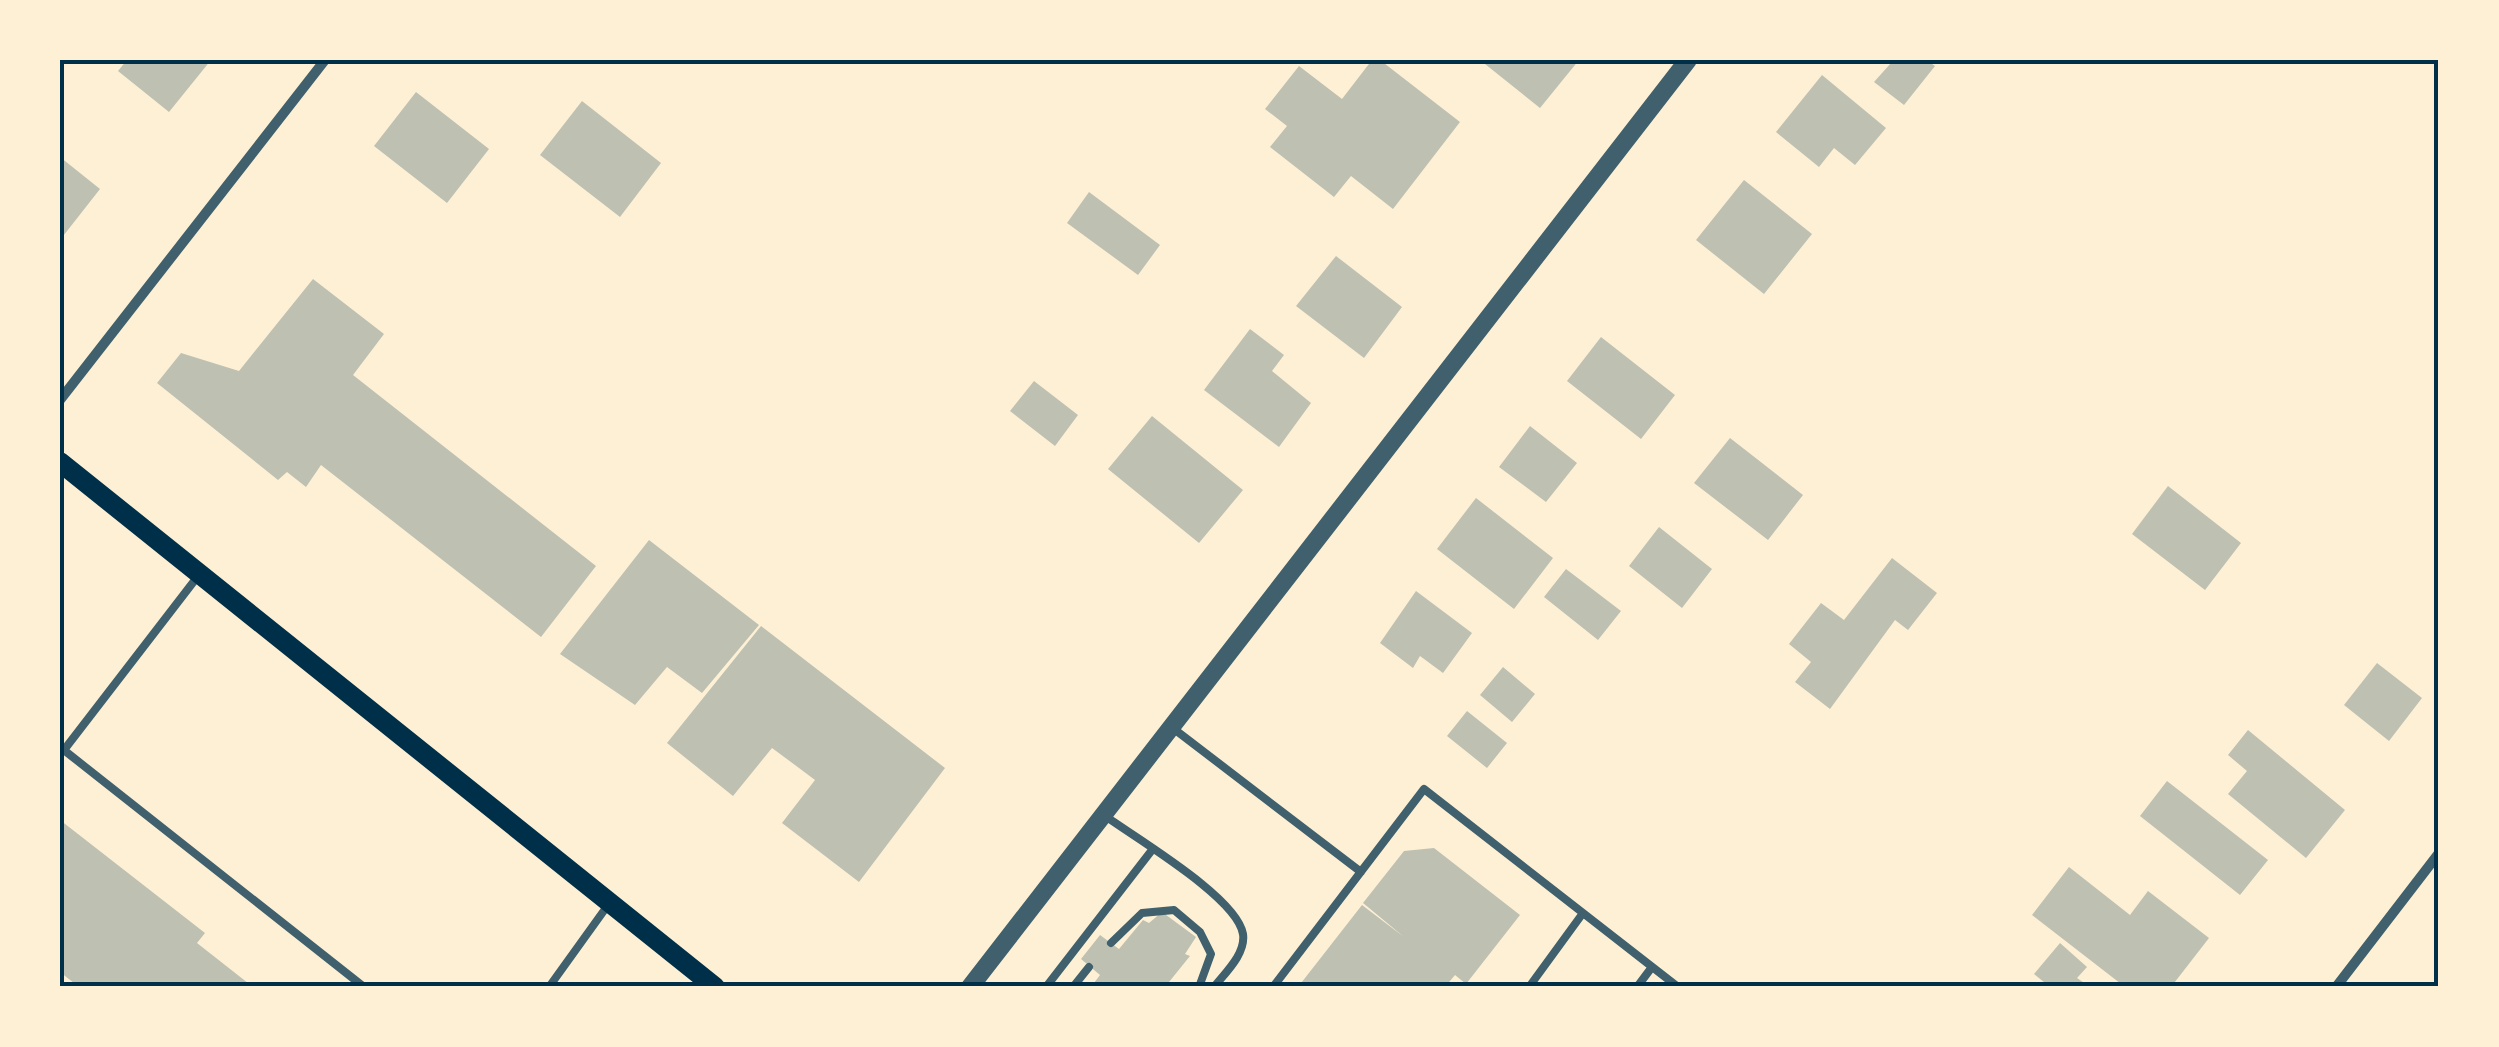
<svg xmlns="http://www.w3.org/2000/svg" width="2499" height="1047" viewBox="0 0 2499 1047" font-family="Mulish,sans-serif">
  <style>
    .building { fill: #bec0b2 }
    .lines { fill: none; stroke-linecap: round; stroke-linejoin: round }
    .service { stroke: #3f606c; stroke-width: 8 }
    .minor { stroke: #3f606c; stroke-width: 10 }
    .tertiary { stroke: #3f606c; stroke-width: 18 }
    .secondary { stroke: #003049; stroke-width: 20 }
    .neatline { fill: none; stroke: #003049; stroke-width: 4 }
  </style>
  <rect width="100%" height="100%" fill="#fdf0d5"/>
  <!-- building -->
  <path class="building" d="M127,60H211L169,112L118,71Z
    M1372,60H1380L1460,122L1393,209L1351,176L1334,197L1270,147L1287,126L1265,109L1299,66L1342,99Z
    M1489,60H1579L1540,108L1485,64Z
    M1887,60H1926L1935,66L1904,105L1874,82L1891,63Z
    M1822,75L1886,128L1855,165L1834,148L1819,167L1776,132Z
    M416,92L489,149L447,203L374,146Z
    M582,101L661,163L620,217L540,155Z
    M60,157L100,189L60,240Z
    M1744,180L1812,234L1764,294L1696,240Z
    M1089,192L1160,245L1138,275L1067,223Z
    M1336,256L1402,307L1364,358L1296,306Z
    M313,279L384,334L353,375L596,566L541,637L321,465L306,487L287,472L278,480L157,383L181,353L239,371Z
    M1250,329L1284,355L1272,371L1311,403L1279,447L1204,390Z
    M1601,337L1675,395L1641,439L1567,381Z
    M1034,381L1078,415L1055,446L1010,411Z
    M1152,416L1243,490L1199,543L1108,469Z
    M1530,426L1577,463L1546,502L1499,467Z
    M1730,438L1803,495L1768,540L1694,483Z
    M2168,486L2241,543L2205,590L2132,534Z
    M1476,498L1553,558L1514,609L1437,549Z
    M1659,527L1712,569L1682,608L1629,566Z
    M649,540L759,625L702,693L667,667L635,705L560,654Z
    M1892,558L1937,593L1908,630L1895,620L1830,709L1795,682L1811,662L1789,644L1821,603L1844,620Z
    M1566,569L1621,611L1598,640L1544,597Z
    M1416,591L1472,633L1443,673L1420,656L1413,668L1380,643Z
    M761,626L945,768L859,882L782,823L815,780L795,765L772,748L733,796L667,743Z
    M2377,663L2422,698L2389,741L2344,705Z
    M1503,667L1535,694L1512,722L1480,695Z
    M1467,711L1507,743L1487,768L1447,736Z
    M2248,730L2345,810L2306,858L2228,794L2247,771L2228,755Z
    M2167,781L2268,860L2240,895L2140,816Z
    M60,820L205,933L197,943L253,987H79L60,972Z
    M1434,848L1520,915L1466,984L1455,975L1445,987H1298L1362,905L1404,937L1363,903L1404,851Z
    M2069,867L2130,915L2148,891L2209,938L2171,987H2125L2032,915Z
    M1162,912L1196,937L1185,954L1190,956L1165,987H1091L1100,975L1081,959L1100,935L1119,949L1143,920L1149,923Z
    M2060,943L2087,967L2077,978L2090,987H2050L2034,974Z"/>
  <g class="lines">
    <!-- service -->
    <path class="service" d="M1174,729L1361,872
      M60,747L364,987
      M64,750L198,576
      M1104,815C1135,838 1237,897 1243,934C1246,954 1225,973 1214,987
      M1111,943L1142,913L1174,910L1200,932L1211,954L1199,987
      M549,987L608,905
      M1046,987L1152,850
      M1073,987L1089,967
      M1273,987L1424,789L1678,987
      M1529,987L1583,913
      M1637,987L1652,967"/>
    <!-- minor -->
    <path class="minor" d="M60,400L325,60
      M2336,987L2439,853"/>
    <!-- tertiary -->
    <path class="tertiary" d="M970,987L1688,60"/>
    <!-- secondary -->
    <path class="secondary" d="M60,462L715,987"/>
  </g>
  <!-- border -->
  <rect width="2499" height="1047" fill="none" stroke="#fdf0d5" stroke-width="125"/>
  <rect x="62" y="62" width="2374" height="922" class="neatline"/>
</svg>
